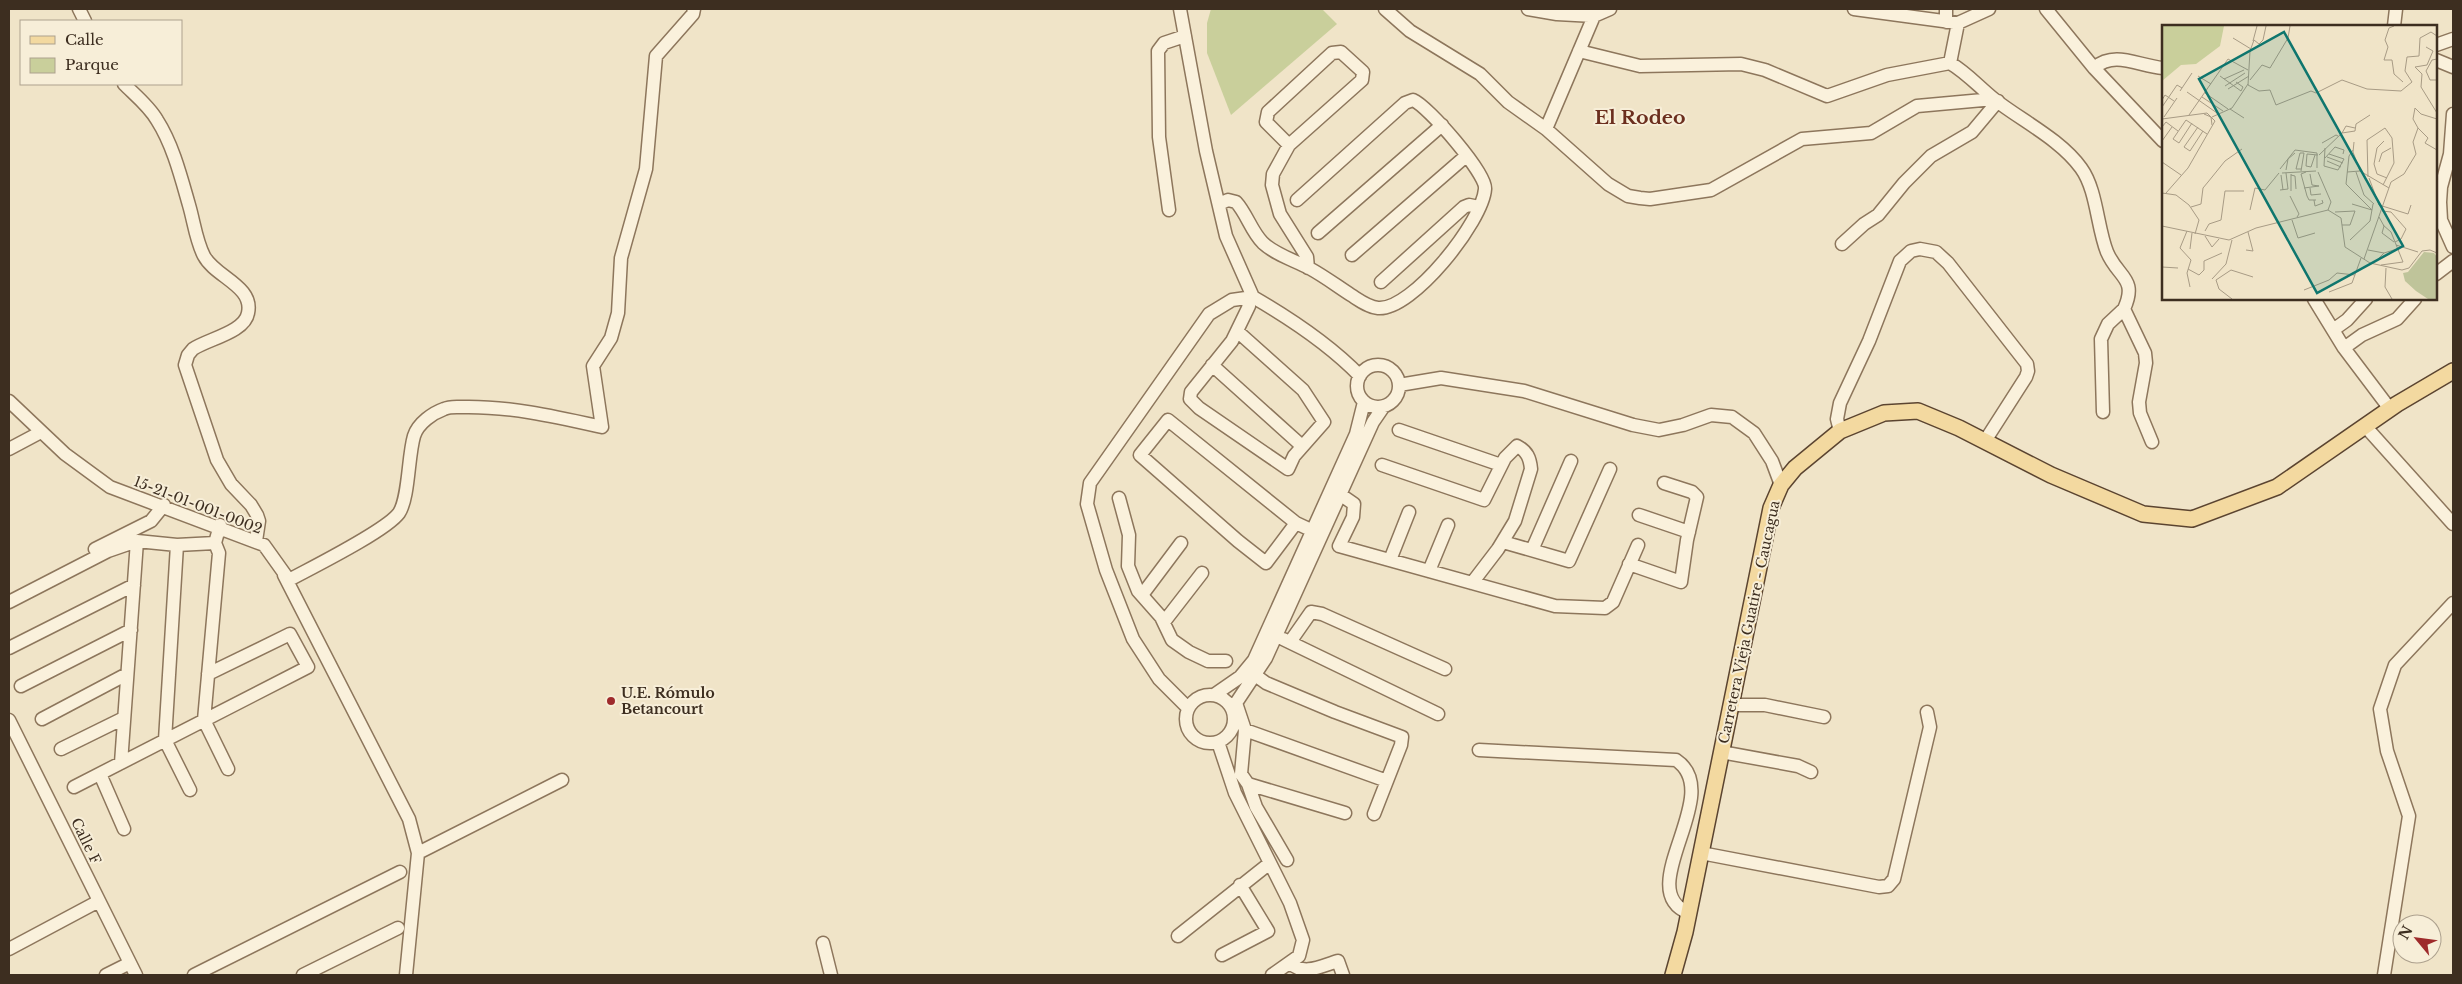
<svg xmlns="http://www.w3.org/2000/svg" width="2462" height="984" viewBox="0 0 2462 984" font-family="'Libre Baskerville',serif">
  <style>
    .green { fill: #c9cf9b }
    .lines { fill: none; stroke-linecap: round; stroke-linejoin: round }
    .minor-casing { stroke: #8d765c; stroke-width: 15 }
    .major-casing { stroke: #5b4430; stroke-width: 18 }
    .minor { stroke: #faf1dc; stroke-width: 12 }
    .major { stroke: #f3d9a0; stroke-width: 15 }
    .poi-dot { fill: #9e2a2b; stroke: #f7eed8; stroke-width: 2 }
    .labels { text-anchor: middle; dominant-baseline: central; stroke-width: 4; stroke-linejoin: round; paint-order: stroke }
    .street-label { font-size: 14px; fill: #3d2e20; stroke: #f7eed8 }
    .poi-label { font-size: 14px; font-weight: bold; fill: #3d2e20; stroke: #f7eed8; text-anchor: start }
    .district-label { font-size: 19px; font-weight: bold; fill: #6b2e1e; stroke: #f7eed8 }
    .inset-road { fill: none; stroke: #a89b85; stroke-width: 1 }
    .view { fill: #0f766e; fill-opacity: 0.15; stroke: #0f766e; stroke-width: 2.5 }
    .inset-edge { fill: none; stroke: #3d2e20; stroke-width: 2.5 }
  </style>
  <rect width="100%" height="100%" fill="#f0e4c8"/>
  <!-- green -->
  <path class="green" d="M1211,9H1322L1337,24L1231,115L1207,53V23Z"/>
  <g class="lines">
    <!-- minor casing -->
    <g class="minor-casing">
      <path id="minor" d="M79,9L85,21
        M1180,9L1206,151L1226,236L1253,297
        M1385,9L1410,31L1480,74L1508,102L1546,129L1608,184L1628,196L1640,198L1650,199L1711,190L1802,139L1871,133L1917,106L1994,99
        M1528,9L1557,14L1594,16
        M1854,9L1958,23L1989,9
        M1946,9V22
        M2046,9L2094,68L2163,141
        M2394,26L2396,9
        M2436,45L2453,39
        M1579,51L1640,66L1741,64L1765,70L1827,96L1887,75L1950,63L1958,23
        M2436,60L2453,67
        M1950,63C1967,73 1979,87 1994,99C2022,121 2060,139 2081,168C2097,190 2097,227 2107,252C2118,278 2138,278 2124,309L2145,353L2146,363L2139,402L2140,413L2152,442
        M2094,68C2115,50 2138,66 2163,68
        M124,84C135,95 149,106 157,120C173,145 181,177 189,205C194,222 196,241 204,256C215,277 254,286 248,313C245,332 208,339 193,349L188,355L185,365L217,460L231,484L251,505L257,515L259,521L256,541
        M2453,114L2450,154L2441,187L2440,202L2441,220L2453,247
        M1546,129L1594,16L1610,9
        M1289,145L1266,122L1268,112L1332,53L1341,52L1363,72L1362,80L1289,145L1273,174L1272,185L1280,214L1307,257L1308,268
        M1219,204L1228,200L1236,202C1247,214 1251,231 1263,243C1276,255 1294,260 1309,268C1324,276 1337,286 1351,295C1359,300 1368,307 1378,308C1412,311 1483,221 1485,189C1487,174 1428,106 1413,100L1405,103L1297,200
        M1169,210L1159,137L1158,51L1164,43L1185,36
        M1318,233L1442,125
        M1842,244L1864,224L1878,215L1904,183L1931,156L1972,132L1998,101
        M1352,255L1466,156
        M2436,274L2453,261
        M1381,282L1464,207L1469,205L1479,207
        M2314,299L2344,348L2390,409
        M2333,330L2347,320L2366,299
        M1237,331L1303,390L1324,422L1294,456L1288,469L1199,408L1190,399L1191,392L1232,341L1249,306L1246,298
        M2344,348L2362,335L2397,319L2415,299
        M1212,365L1302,446
        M1357 386a21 21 0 1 1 42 0a21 21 0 1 1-42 0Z
        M1399,385L1441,378L1524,391L1633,425L1659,430L1683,425L1711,415L1732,417L1754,433L1772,461L1781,485
        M9,401L65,454L110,487L264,545L289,580C311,568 386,531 399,513C409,498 408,456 414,436C418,423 433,413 444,409C450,406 457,407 463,407C510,406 557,417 602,427L593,366L611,338L618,313L621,258L646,169L656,56L693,14L694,9
        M2103,412L2101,339L2108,324L2124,309
        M2365,426L2453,524
        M1399,430L1501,465
        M1840,431L1837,419L1840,403L1869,341L1900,261L1911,251L1920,249L1936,252L1948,263L2027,364L2028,371L2026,377L1985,441
        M9,449L41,432
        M1382,465L1484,500L1505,458L1517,446C1527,451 1530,458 1531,469L1515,521L1498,549L1472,583
        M1341,495L1354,504L1353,517L1339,546L1555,606L1605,608L1613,602L1638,545
        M1119,498L1129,535L1128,566L1138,591L1161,617L1172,640L1189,652L1208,661H1226
        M1639,515L1689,532
        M1296,523L1266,563L1238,541L1140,455L1168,420L1296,523L1313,531
        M220,525L215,543L219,553L204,720L228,769
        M1503,542L1569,561L1610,469
        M177,545L165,740L190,790
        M95,549L151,521L164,505
        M1532,550L1571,461
        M1390,560L1409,512
        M1629,564L1681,582L1687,540L1697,497L1692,492L1664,483
        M1429,571L1448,525
        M284,575L409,819L418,853L406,975
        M1142,595L1181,543
        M9,602L108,551L137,541L177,545L215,543
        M1164,622L1202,573
        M1283,639L1438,714
        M1290,642L1311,612L1322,614L1445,669
        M9,648L134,585
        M1255,675L1266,683L1335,712L1402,737L1401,745L1374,814
        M21,686L131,630
        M1214,695L1240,677L1254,660L1356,434L1364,402
        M1186 719a24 24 0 1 1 48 0a24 24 0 1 1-48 0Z
        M1236,703L1245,730L1241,774L1248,784L1256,807L1287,860
        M1730,705H1765L1824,717
        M1188,708L1159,679L1133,639L1106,570L1087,504L1090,483L1209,314L1232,300L1253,297C1291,319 1329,344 1360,376
        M1232,709L1266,658L1373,422L1384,406
        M42,719L127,674
        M9,720L136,975
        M1245,730L1387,781
        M1218,742L1235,793L1290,903L1303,940L1299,956L1272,975
        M61,749L124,718
        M1479,750L1676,760C1727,794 1630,890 1689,913
        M1721,752L1798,766L1811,772
        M121,763L137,541
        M100,774L124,829
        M1248,784L1345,813
        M74,787L308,667L290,634L208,674
        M418,853L562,780
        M1701,853L1879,887L1888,886L1894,879L1930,727L1927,712
        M1178,936L1270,863
        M823,943L831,975
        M9,949L99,901
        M1222,955L1268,931L1240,885
        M1290,963C1304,976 1321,966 1338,961L1343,975
        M106,975L130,963
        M194,975L400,872
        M303,975L398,928
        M2384,975L2409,816L2387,751L2380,709L2395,665L2453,603"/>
    </g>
    <!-- major casing -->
    <g class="major-casing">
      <path id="major" d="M1673,975L1685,932L1771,508L1781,485L1795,468L1840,431L1884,413L1918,411L1959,428L2051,475L2143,514L2192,519L2277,487L2397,404L2453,371"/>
    </g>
    <!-- minor -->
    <use href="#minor" class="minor"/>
    <!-- major -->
    <use href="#major" class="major"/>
  </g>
  <!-- markers -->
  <circle class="poi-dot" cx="611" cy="701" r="5"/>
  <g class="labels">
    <!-- street labels -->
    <g class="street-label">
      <text transform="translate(198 505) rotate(21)">15-21-01-001-0002</text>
      <text transform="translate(1749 622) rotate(-78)">Carretera Vieja Guatire - Caucagua</text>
      <text transform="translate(86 841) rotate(64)">Calle F</text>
    </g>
    <!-- poi labels -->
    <g class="poi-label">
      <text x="621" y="693">U.E. Rómulo<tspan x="621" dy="16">Betancourt</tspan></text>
    </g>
    <!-- district labels -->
    <g class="district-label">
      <text x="1640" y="117">El Rodeo</text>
    </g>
  </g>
  <!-- overview -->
  <g transform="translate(2162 25)">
    <rect width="275" height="275" fill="#f0e4c8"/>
    <path d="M0,1H62L58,21L34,39L19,40L0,56Z" fill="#c9cf9b"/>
    <path d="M262,227L272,228L275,232V274H266L254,266L243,256L241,248L246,247Z" fill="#bfc49a"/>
    <path class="inset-road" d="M104,1L101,15L97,19L92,15L88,26L86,60L97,66L108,65L114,80L149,66L154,68L180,55L205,64L239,66L250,57L243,46L245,32L257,31L258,13L269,7L275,11M232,1L227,3L223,15L226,22L222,35H230L232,49L241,57M71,13L89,24M91,16L95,1M264,22L271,26L265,40L253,42L260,49L259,62L275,88M275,34L270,35L264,46L268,55H275M36,51L49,59M58,51L79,66L81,62L74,57M62,54L82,45M88,55L100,40L108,43L126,13L128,1M63,61L83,48M66,64L87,51M18,66L30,48M25,67L55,88M43,68L66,84M40,72L61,86M0,75L3,70L12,76M0,82L15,60L20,63M68,84L82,93M42,89L49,92L50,100M27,90L66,34L86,45M2,92L15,73M50,92L70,83L86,59M0,94L45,88L53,96L26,143L4,168M30,98L17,118L11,114L24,95L45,109M0,102L4,97L16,106M36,102L22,122L28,126L41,106M256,103L266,113L263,118L275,125M180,108L184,101L193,103M0,116L10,102M222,116L215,123L212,139L215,149L225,153M192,117L191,127L198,146M160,118L174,110L176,111M163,123L162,141L176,145M191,125L187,131L184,159L210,185M167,129L182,134L176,145M153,130L149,142L144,141L145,129L156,130M157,130L180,108L193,106L194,99L208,90M165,132L181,138M163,133L173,122L182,125L181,129M165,136L179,142M0,137L19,150M217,137L220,128L229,123M118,144L133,125L155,128V143M139,144H134L138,128H142L139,146M124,145L126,134L133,128M144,147L139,149L145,171L147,175H154M156,147L169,177L166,185M185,147L198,146L227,163M194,147L202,170L212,179M120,148L154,146M129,149V166M119,150L121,165M129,150L133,151L134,164M206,152L205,115L223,103L230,113L232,138L221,160M207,153L217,180L246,189L249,180M142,163L157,161L150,160L148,149M148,163L149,170L159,169M118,165L126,164L124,148M0,168L14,170L27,180L37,195L33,209M128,171L137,189L135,192M152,175L153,181L161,178L160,175M190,179L210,185M29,182L39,179L41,163L46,157L63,136L80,124M88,185L93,163L103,165L117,148M220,186L229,187L244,204L239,214L233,217M173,187L193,186L188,200H180M217,192L222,201L220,208L232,217M130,195L136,213L153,208M0,201L67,215L94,203L166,185L179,193L183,222L208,238L240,245L247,243L260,226L268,225L275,228M25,206L18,223L29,235L25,248L28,262M43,206L47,199L59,195L63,166H82M43,211L50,222L57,214M188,215L208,196L211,179M234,220L256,227M28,224L30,208M84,225L91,226L86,207M206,225L222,228M202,234L229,157L242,149L254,129L251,117L256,103L251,94L253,83L259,89L275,94M214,236L222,228L235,224M219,240L241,237L229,207L221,200M0,242L16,243M224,243L223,262L230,274M26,244L37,250L42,245V236L60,228M50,254L64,239L70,215M142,265L167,255L175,248L193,250M167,267L190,258L199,233M70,274L57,264L54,255L69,245L91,252"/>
    <path class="view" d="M122,7L241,221L155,268L37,54Z"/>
    <rect width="275" height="275" class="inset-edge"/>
  </g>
  <!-- border -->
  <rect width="2462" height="984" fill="none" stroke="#3d2e20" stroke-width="20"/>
  <!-- legend -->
  <rect x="20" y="20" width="162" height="65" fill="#f7eed8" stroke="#ada18e"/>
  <rect x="30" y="36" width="25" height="8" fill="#f3d9a0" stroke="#ada18e"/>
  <text x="65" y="45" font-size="15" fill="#3d2e20">Calle</text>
  <rect x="30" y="58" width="25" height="15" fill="#c9cf9b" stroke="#ada18e"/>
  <text x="65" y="70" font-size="15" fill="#3d2e20">Parque</text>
  <!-- north arrow -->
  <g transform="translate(2417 939) rotate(299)"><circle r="24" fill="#f7eed8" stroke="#ada18e"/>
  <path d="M0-4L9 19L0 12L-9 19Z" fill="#9e2a2b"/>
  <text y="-8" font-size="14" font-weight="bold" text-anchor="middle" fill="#3d2e20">N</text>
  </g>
</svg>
